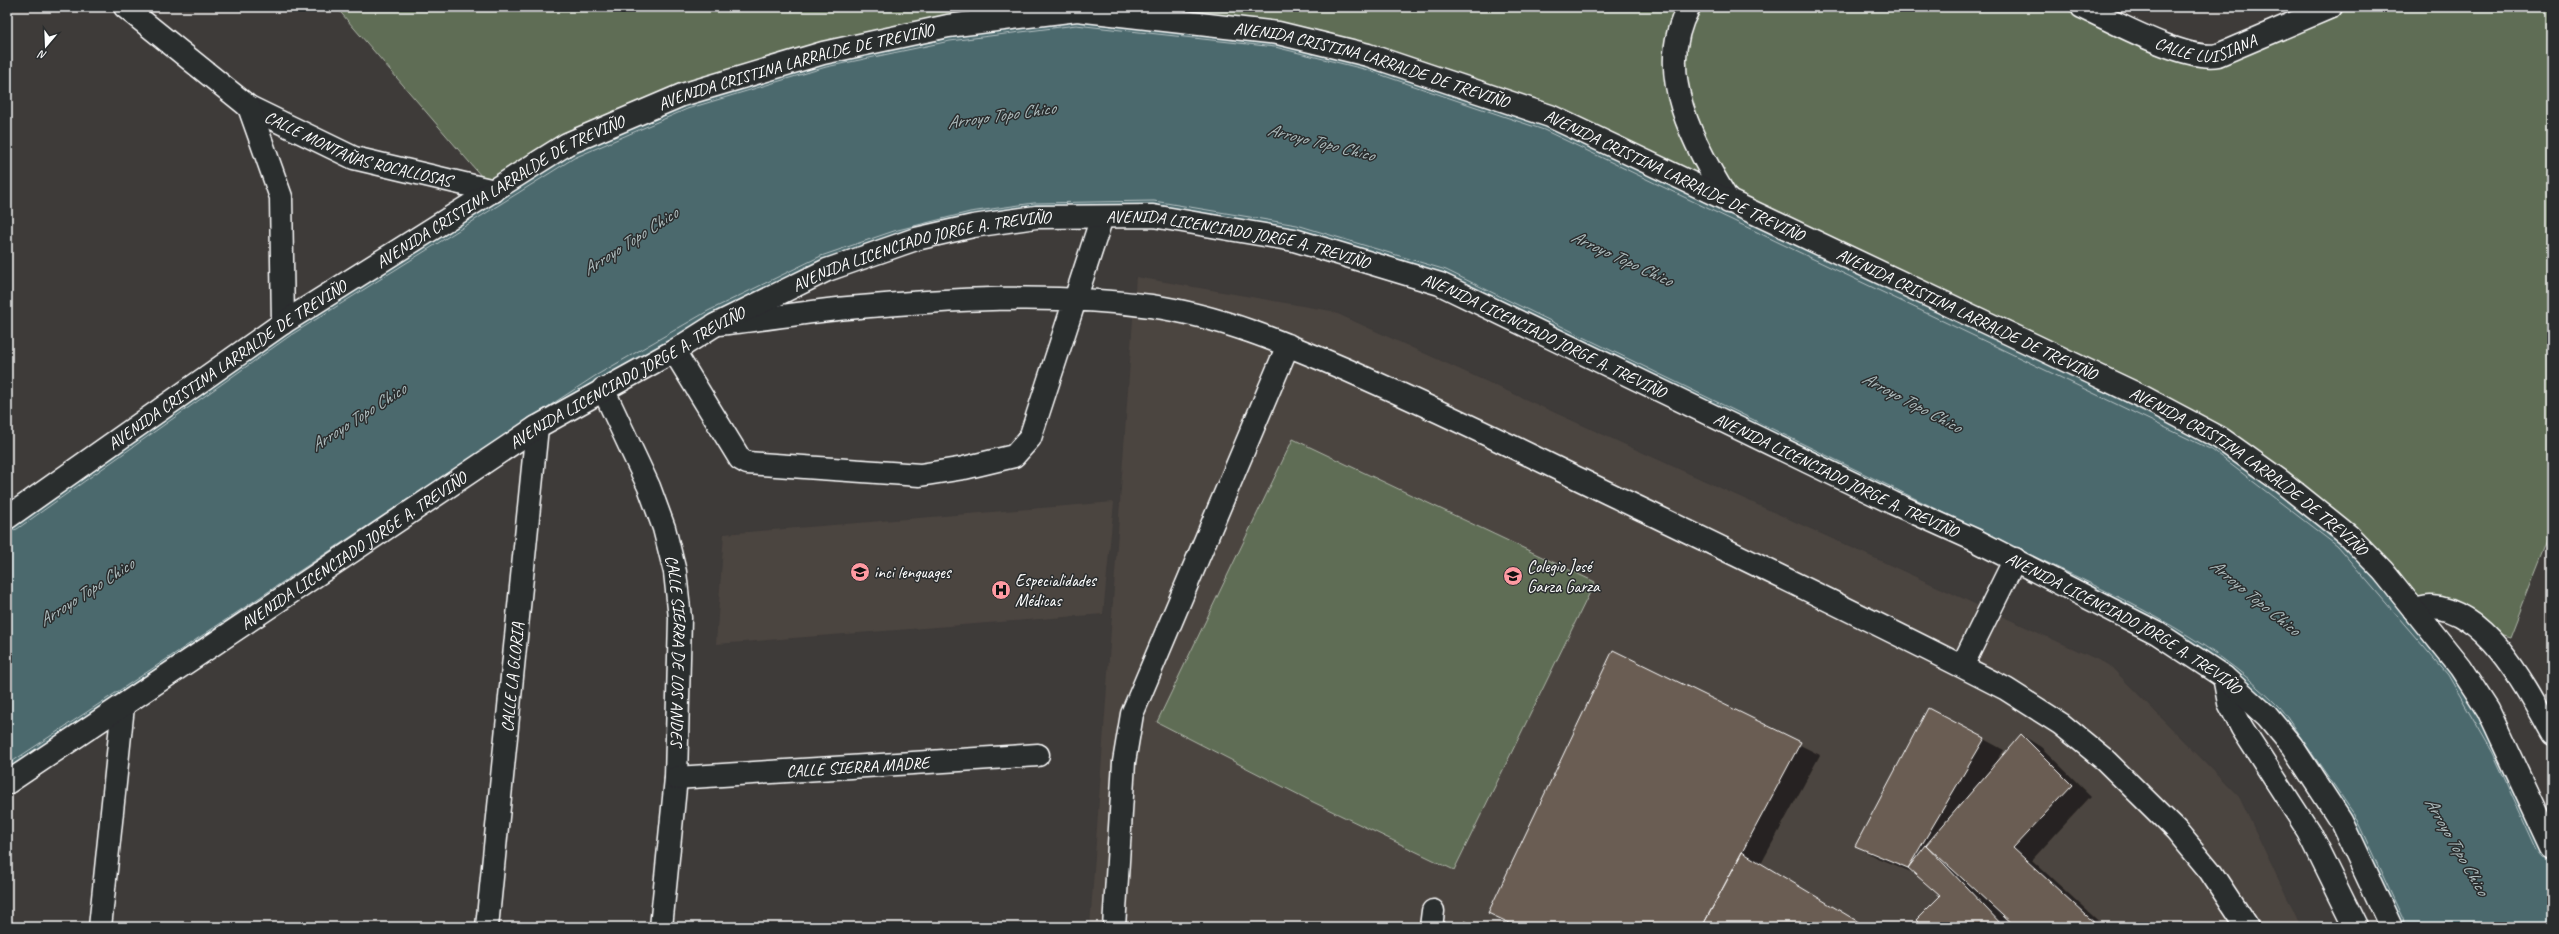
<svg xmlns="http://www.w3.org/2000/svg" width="2559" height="934" viewBox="0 0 2559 934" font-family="Caveat,sans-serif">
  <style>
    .built { fill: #4c4540 }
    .green { fill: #5f6d54; stroke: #afb6aa }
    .water { fill: #4b696d; stroke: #93a5a7 }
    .shadow { fill: #0007 }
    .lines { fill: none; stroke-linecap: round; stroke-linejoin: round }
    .shore { stroke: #b7c3c5; stroke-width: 1 }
    .building { fill: #6b5d52; stroke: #fff }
    .lane-casing { stroke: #fff; stroke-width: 25 }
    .street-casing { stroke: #fff; stroke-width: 25 }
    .secondary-casing { stroke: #fff; stroke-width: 25 }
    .lane { stroke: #2a2d2e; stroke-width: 22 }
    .street { stroke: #2a2d2e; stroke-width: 22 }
    .secondary { stroke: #2a2d2e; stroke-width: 22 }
    .labels { text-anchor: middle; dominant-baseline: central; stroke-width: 3; stroke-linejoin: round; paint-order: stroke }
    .street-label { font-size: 17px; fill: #fff; stroke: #2a2d2e }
    .poi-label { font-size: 17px; fill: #fff; stroke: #2a2d2e; text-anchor: start }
    .water-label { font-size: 18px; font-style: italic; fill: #aebcbd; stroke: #2a2d2e }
  </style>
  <rect width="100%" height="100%" fill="#3e3b39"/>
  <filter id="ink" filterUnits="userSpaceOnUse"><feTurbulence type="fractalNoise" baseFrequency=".025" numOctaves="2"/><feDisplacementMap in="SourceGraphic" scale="8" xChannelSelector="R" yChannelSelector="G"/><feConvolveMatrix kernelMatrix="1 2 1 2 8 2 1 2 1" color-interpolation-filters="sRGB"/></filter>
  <g filter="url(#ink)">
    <!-- built -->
    <path class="built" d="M1136,277L1331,311L2109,665L2239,797L2301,927H1090Z
      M1114,502L1103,614L716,644L724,534Z"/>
    <!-- green -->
    <path class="green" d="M336,7H2082L2211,57L2329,7H2552V529L2510,637L2414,610L1550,116L494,191Z
      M1293,439L1595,582L1454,870L1311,801L1157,722Z"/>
    <!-- water -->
    <path class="water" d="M1077,10L1278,33L1550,116L2220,438L2348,535L2460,667L2552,847V927H2390L2341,821L2224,677L1440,284L1153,216L1036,217L899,245L715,325L7,783V518L567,144L823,53Z"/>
    <!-- shadow -->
    <path class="shadow" d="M1614,651L1820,755L1761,864L1866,927H1516L1490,912Z
      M1928,709L2004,750L1996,763L2022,735L2041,747L2091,796L2032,860L2105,927H2016L2000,913L2012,927H1924L1942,896L1916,874L1875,857L1856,846Z"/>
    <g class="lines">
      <!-- shore -->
      <path class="shore" d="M2094,387L2142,410
        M543,410L595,376L708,311L821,256L894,231L970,212L1034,203L1154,201L1297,225L1446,270L1959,520
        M7,532L17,529L291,335L574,158L687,109L826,67L950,41L1076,25L1275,47L1364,69L1544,130L2212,450L2337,546L2448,675L2493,753L2537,850L2542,856L2550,859
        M2023,551C2113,595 2206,633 2277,705C2286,714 2293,727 2301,738
        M2304,742L2354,814L2403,919L2405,927
        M7,765L408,499"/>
    </g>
    <!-- building -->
    <path class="building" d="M1613,650L1801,742L1702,927H1518L1488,913Z
      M1928,708L1985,738L1908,868L1855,846Z
      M2021,734L2072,785L2013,848L2099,927H2015L1926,845Z
      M1926,845L2004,927H1923L1916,920L1940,896L1908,868Z
      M1742,852L1867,927H1702Z
      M1465,921L1477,927H1463Z"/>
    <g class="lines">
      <!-- lane casing -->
      <g class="lane-casing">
        <path id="lane" d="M718,324C761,320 804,312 848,308C948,299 1051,293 1151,306C1220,316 1284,343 1347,370C1417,401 1485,433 1554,467C1705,540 1857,612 2006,689L2061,724L2105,760L2176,830L2210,871L2247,927
          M674,351L740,459L747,463L920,475L964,468L1014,456L1030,438L1102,217
          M1962,666L2015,559
          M100,927L123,706
          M1114,927L1124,762L1132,714L1288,345
          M1431,927L1433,911"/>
      </g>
      <!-- street casing -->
      <g class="street-casing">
        <g id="street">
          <path id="s1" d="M125,7L249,107L354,158L494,191"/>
          <path id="s2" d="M2082,7C2113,21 2186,62 2218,55L2331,7"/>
          <path d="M249,107L281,197L283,323"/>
          <path id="s3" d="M603,389L649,487L664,528L675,572L680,618L676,778L661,927"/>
          <path d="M2414,610C2420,609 2427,606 2432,607C2488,611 2528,691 2552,734"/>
          <path id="s4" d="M676,778L1038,755"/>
          <path id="s5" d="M487,927L537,427"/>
        </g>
      </g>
      <!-- secondary casing -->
      <g class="secondary-casing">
        <g id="secondary">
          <path d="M1689,7C1652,72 1695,146 1729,202"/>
          <path id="s6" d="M7,518L283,323L567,144L682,95L823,53L948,26L1077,10L1278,33L1368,55L1550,116L2143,397L2220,438L2282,482L2348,535L2383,571L2460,667L2488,710L2552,847"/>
          <path d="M2224,677L2229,703L2242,728L2309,832L2356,927"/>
          <path id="s7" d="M7,783L537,427L674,351L715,325L827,270L916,239L973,226L1036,217L1153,216L1294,240L1440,284L1893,503L1975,540L2157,633L2224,677L2267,716L2292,746L2341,821L2391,927"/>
        </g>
      </g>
      <!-- lane -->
      <use href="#lane" class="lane"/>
      <!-- street -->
      <use href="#street" class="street"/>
      <!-- secondary -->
      <use href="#secondary" class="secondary"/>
    </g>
  </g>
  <!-- icons -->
  <defs>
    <g id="school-disc" transform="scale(1)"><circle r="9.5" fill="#ff9aa2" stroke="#2a2d2e"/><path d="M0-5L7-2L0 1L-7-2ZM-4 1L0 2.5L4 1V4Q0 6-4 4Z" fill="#111"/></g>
    <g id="hospital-disc" transform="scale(1)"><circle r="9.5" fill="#ff9aa2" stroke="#2a2d2e"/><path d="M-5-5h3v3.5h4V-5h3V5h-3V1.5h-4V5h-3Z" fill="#111"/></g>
  </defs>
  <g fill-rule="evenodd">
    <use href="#school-disc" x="860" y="572"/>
    <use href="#school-disc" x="1513" y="576"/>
    <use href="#hospital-disc" x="1001" y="590"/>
  </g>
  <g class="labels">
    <!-- street labels -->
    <g class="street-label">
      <text stroke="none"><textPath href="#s2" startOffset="134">CALLE LUISIANA</textPath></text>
      <text stroke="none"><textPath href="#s6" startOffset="1504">AVENIDA CRISTINA LARRALDE DE TREVIÑO</textPath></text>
      <text stroke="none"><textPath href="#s6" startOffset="916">AVENIDA CRISTINA LARRALDE DE TREVIÑO</textPath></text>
      <text stroke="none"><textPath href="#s1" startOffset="277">CALLE MONTAÑAS ROCALLOSAS</textPath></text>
      <text stroke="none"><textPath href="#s6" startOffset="1828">AVENIDA CRISTINA LARRALDE DE TREVIÑO</textPath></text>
      <text stroke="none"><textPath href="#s6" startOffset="592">AVENIDA CRISTINA LARRALDE DE TREVIÑO</textPath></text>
      <text stroke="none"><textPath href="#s7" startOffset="1389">AVENIDA LICENCIADO JORGE A. TREVIÑO</textPath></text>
      <text stroke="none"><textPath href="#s7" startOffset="1065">AVENIDA LICENCIADO JORGE A. TREVIÑO</textPath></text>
      <text stroke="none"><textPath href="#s6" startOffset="2152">AVENIDA CRISTINA LARRALDE DE TREVIÑO</textPath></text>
      <text stroke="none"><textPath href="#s7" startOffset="1713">AVENIDA LICENCIADO JORGE A. TREVIÑO</textPath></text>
      <text stroke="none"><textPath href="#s6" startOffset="268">AVENIDA CRISTINA LARRALDE DE TREVIÑO</textPath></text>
      <text stroke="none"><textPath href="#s7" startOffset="741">AVENIDA LICENCIADO JORGE A. TREVIÑO</textPath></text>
      <text stroke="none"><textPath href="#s6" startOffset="2476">AVENIDA CRISTINA LARRALDE DE TREVIÑO</textPath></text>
      <text stroke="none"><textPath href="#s7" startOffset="2037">AVENIDA LICENCIADO JORGE A. TREVIÑO</textPath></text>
      <text stroke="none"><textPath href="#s7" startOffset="417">AVENIDA LICENCIADO JORGE A. TREVIÑO</textPath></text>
      <text stroke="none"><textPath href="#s7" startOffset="2361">AVENIDA LICENCIADO JORGE A. TREVIÑO</textPath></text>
      <text stroke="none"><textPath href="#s3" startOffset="276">CALLE SIERRA DE LOS ANDES</textPath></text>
      <text stroke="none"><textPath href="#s5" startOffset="251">CALLE LA GLORIA</textPath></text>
      <text stroke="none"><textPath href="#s4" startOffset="182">CALLE SIERRA MADRE</textPath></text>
    </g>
    <!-- poi labels -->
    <g class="poi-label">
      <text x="1527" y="566">Colegio José<tspan x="1527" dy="20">Garza Garza</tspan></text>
      <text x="874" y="572">inci lenguages</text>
      <text x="1015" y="580">Especialidades<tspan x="1015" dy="20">Médicas</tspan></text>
    </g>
    <!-- water labels -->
    <g class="water-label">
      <text transform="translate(1001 115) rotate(-8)">Arroyo Topo Chico</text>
      <text transform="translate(1321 142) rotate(14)">Arroyo Topo Chico</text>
      <text transform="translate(630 241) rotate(-33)">Arroyo Topo Chico</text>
      <text transform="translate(1622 258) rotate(25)">Arroyo Topo Chico</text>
      <text transform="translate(1912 402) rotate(28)">Arroyo Topo Chico</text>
      <text transform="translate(358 417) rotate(-33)">Arroyo Topo Chico</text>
      <text transform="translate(86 592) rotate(-33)">Arroyo Topo Chico</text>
      <text transform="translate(2255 597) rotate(39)">Arroyo Topo Chico</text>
      <text transform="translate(2457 846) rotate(60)">Arroyo Topo Chico</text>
    </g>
  </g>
  <!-- margin -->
  <rect width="2559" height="934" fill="none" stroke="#2a2d2e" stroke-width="24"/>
  <rect x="12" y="12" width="2535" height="910" fill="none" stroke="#fff" stroke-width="1.5" filter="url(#ink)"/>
  <!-- north arrow -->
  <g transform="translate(46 46) rotate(199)" stroke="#2a2d2e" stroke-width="3" paint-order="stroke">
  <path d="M0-3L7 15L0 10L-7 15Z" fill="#ffffff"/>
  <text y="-6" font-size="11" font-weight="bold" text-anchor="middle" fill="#ffffff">N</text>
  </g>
</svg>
